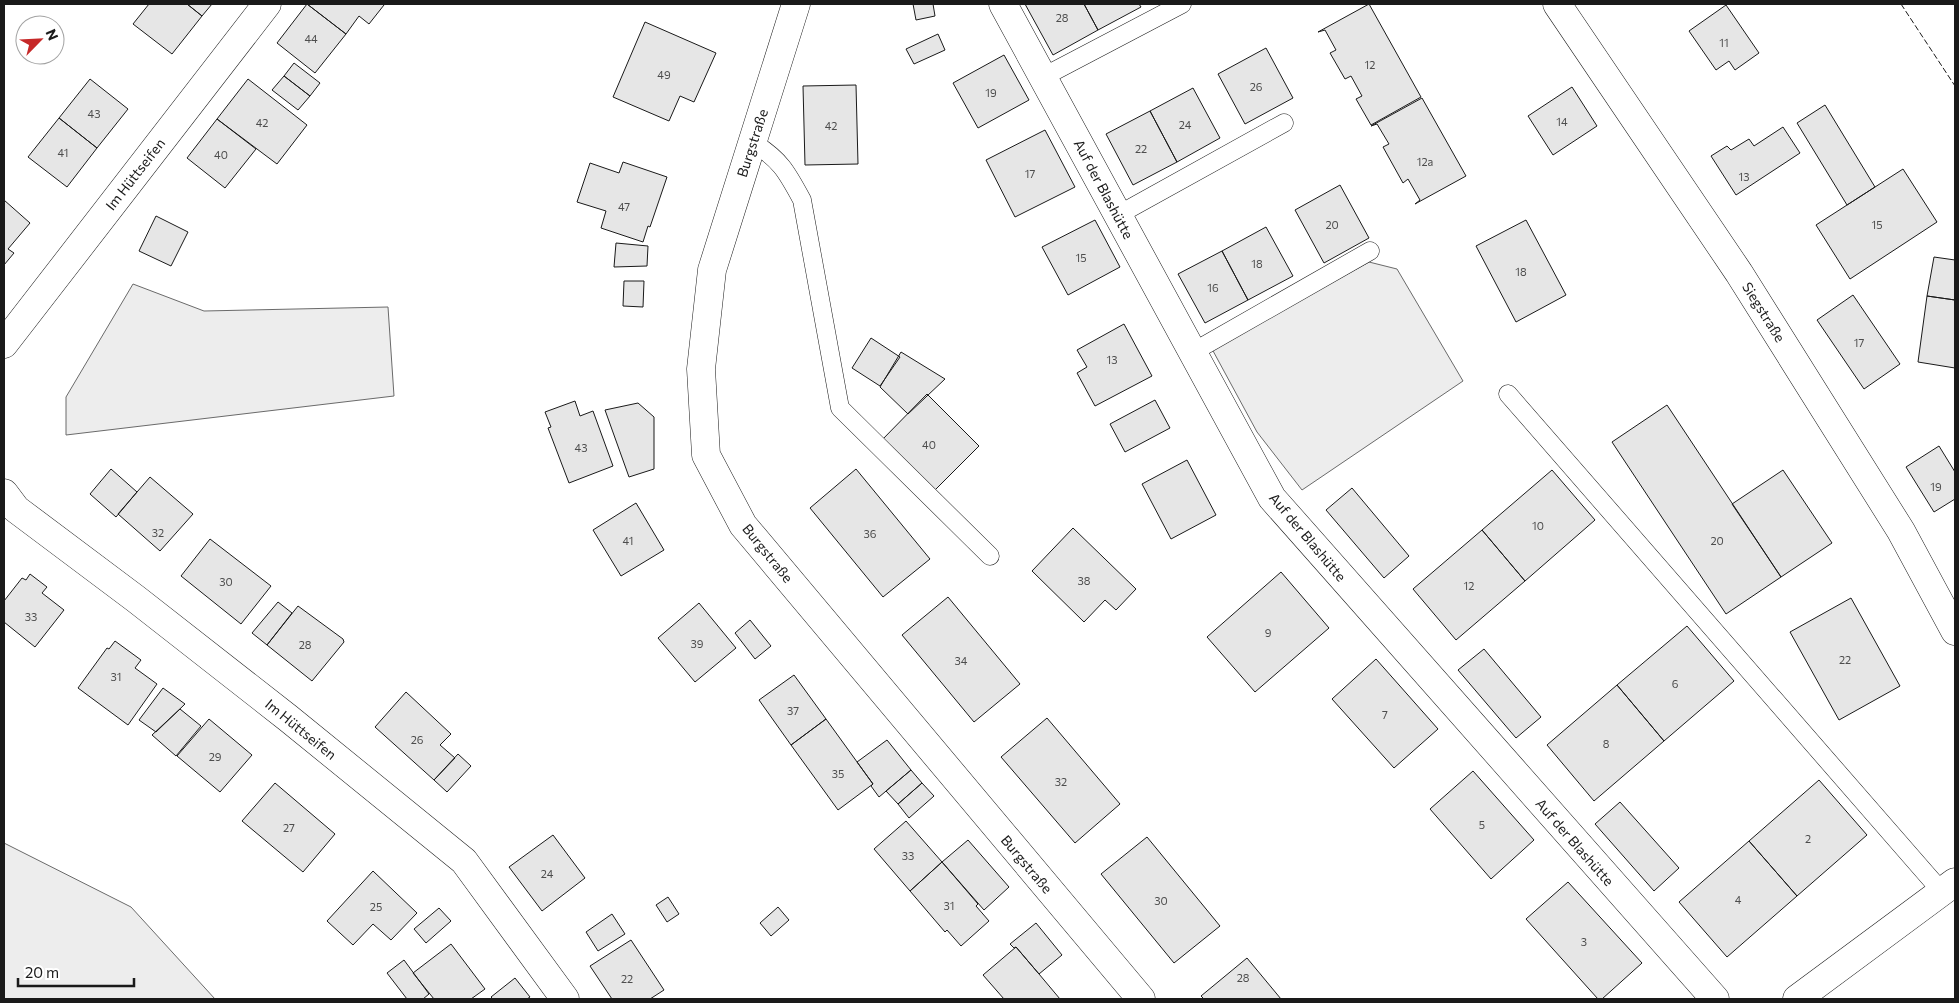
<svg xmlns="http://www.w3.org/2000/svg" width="1959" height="1003" viewBox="0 0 1959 1003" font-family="Commissioner,sans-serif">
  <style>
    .built { fill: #ededed; stroke: #6a6a6a }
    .building { fill: #e6e6e6; stroke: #1a1a1a }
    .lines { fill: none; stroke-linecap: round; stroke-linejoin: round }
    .lane-casing { stroke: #1a1a1a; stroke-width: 19 }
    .street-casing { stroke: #1a1a1a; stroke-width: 29 }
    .secondary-casing { stroke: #1a1a1a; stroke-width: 29 }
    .lane { stroke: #fff; stroke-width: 18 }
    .street { stroke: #fff; stroke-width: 28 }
    .secondary { stroke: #fff; stroke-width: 28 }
    .fence { stroke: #1a1a1a; stroke-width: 1; stroke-dasharray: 6 2.5; stroke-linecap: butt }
    .labels { text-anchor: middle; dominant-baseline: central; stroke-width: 4; stroke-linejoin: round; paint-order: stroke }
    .number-label { font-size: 11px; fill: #4d4d4d }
    .street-label { font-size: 14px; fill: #1a1a1a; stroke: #fff }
  </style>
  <rect width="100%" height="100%" fill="#fff"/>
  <!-- built -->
  <path class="built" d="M1369,262L1397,269L1463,381L1302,490L1257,432L1212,349Z
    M133,284L204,311L388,307L394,396L66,435V397Z
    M4,843L131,907L215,999H4Z"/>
  <!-- building -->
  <path class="building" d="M149,4H187L202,16L172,54L133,24Z
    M187,4H212L202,16Z
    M307,4H383L384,5L369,24L359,16L346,34Z
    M307,4L346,34L315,73L277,43Z
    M913,4H933L935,16L916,20Z
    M1025,4H1084L1098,30L1053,55Z
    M1084,4H1139L1141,7L1098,30Z
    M1369,4L1421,97L1371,125L1356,99L1362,96L1351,76L1345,79L1330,53L1336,50L1325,30L1318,32Z
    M1726,5L1759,53L1735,70L1729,61L1716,70L1689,31Z
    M645,22L716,53L694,102L680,96L669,121L613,97Z
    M938,34L945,50L914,64L906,49Z
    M1266,48L1293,98L1245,124L1218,74Z
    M1004,55L1029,100L978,128L953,83Z
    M294,63L320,83L310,96L284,76Z
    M284,76L310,96L298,110L272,90Z
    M90,79L128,109L97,148L59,118Z
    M248,79L307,125L277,164L217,119Z
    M856,85L858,164L805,165L803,86Z
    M1572,87L1597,126L1553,155L1528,116Z
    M1193,88L1220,138L1177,162L1150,111Z
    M1422,98L1466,176L1415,204L1420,200L1408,179L1403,183L1383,147L1389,144L1377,124L1371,126Z
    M1825,105L1875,187L1847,205L1797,123Z
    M1150,111L1177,162L1133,185L1106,134Z
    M59,118L97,148L67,187L28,157Z
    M217,119L256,149L225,188L187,158Z
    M1783,127L1800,153L1736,195L1711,156L1727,146L1731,150L1749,139L1754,146Z
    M1045,130L1075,187L1015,217L986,160Z
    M623,162L667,177L650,227L648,226L643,242L601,228L606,211L577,202L590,163L619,173Z
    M1903,169L1937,222L1850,279L1816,225Z
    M1340,185L1369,238L1324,263L1295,210Z
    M4,200L30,223L8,249L14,253L4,265Z
    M156,216L188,232L171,266L139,251Z
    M1095,220L1120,267L1068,295L1042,247Z
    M1526,220L1566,295L1516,322L1476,246Z
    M1266,227L1293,276L1248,300L1222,251Z
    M616,243L648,246L647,266L614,267Z
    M1222,251L1248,300L1205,323L1178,274Z
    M1934,257L1955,260V300L1927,296Z
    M624,281H644L643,307L623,306Z
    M1853,295L1900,364L1864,389L1817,320Z
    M1927,296L1955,300V368L1918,362Z
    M1124,324L1152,376L1095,406L1077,373L1087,367L1077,350Z
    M871,338L900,357L880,386L852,368Z
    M901,352L945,379L908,414L880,387Z
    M927,394L979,446L932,493L880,442Z
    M1155,400L1170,428L1125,452L1110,424Z
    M575,401L580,416L593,411L613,466L569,483L548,428L551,427L545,412Z
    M638,403L654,417V469L629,477L605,410Z
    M1667,405L1781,577L1726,614L1612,442Z
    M1939,446L1955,472V499L1934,512L1906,467Z
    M1187,460L1216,515L1171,539L1142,484Z
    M111,469L137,492L116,517L90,494Z
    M856,469L930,559L883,597L810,508Z
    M1552,470L1595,520L1525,581L1482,530Z
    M1783,470L1832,543L1781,577L1732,504Z
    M150,477L193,514L160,551L118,514Z
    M1352,488L1409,556L1384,578L1326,510Z
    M636,503L664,550L621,576L593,530Z
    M1073,528L1136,589L1116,610L1105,600L1084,622L1032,571Z
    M1482,530L1525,581L1456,640L1413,589Z
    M210,539L271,586L241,624L181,576Z
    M1281,572L1329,628L1255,692L1207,637Z
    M30,574L47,587L42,593L64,610L35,647L4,622V601L22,578L26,580Z
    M948,597L1020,684L974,722L902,635Z
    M1851,598L1900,686L1839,720L1790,632Z
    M278,602L292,613L267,645L252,633Z
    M699,603L736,648L695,682L658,638Z
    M298,606L343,639L344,642L312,681L267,645Z
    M750,620L771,646L755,659L735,633Z
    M1687,626L1734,681L1664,741L1617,685Z
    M115,641L141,660L135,668L157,684L128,725L78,688L107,648L109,649Z
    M1484,649L1541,717L1516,738L1458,670Z
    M1376,659L1438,729L1394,768L1332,699Z
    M794,675L826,719L791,745L759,700Z
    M1617,685L1664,741L1594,801L1547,745Z
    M163,688L185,704L156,732L139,720Z
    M406,692L451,734L440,745L455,758L434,780L375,727Z
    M180,709L201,726L176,756L152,735Z
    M1047,718L1120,804L1075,843L1001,757Z
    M209,719L252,755L220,792L177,756Z
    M826,719L873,784L838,810L791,745Z
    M887,740L911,770L879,797L871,786L873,784L857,762Z
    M458,754L471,766L447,792L434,780Z
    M911,770L922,783L898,804L886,791Z
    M1473,771L1534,840L1491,879L1430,809Z
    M1819,780L1867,835L1797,896L1749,841Z
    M275,783L335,834L303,872L242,821Z
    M922,783L934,796L909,818L898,804Z
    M1620,802L1679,868L1654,891L1595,824Z
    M906,821L942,862L910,891L874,849Z
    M553,835L585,878L542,911L509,867Z
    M1147,837L1220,926L1174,963L1101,874Z
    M968,840L1009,887L984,910L942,862Z
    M1749,841L1797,896L1727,957L1679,902Z
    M942,862L978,904L976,906L989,921L961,946L947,930L945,932L910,891Z
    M373,871L417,913L391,940L373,924L353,945L327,921Z
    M1568,882L1642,963L1602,999H1598L1526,919Z
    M668,897L679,914L667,922L656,905Z
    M778,907L789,920L771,936L760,923Z
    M439,908L451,921L426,943L414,929Z
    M612,914L625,934L598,951L586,932Z
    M1036,923L1062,955L1039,974L1016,947L1014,948L1010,944Z
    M631,940L664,990L650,999H612L590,966Z
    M451,944L485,989L471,999H434L413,973Z
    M1016,947L1039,974L1060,999H1004L983,975Z
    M1247,958L1281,999H1204L1201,996Z
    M404,960L429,994L423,999H407L387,973Z
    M515,978L530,997L527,999H493L491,997Z"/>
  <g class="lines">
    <!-- lane casing -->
    <g class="lane-casing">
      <path id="lane" d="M1043,77L1182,4
        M752,142C780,159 787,172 802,200L840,408L990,556
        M1118,215L1284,123
        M1193,352L1370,251
        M1508,394L1942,892"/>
    </g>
    <!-- street casing -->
    <g class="street-casing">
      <path id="street" d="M796,4L712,270L701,369L706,455L743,525L1141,999
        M1003,4L1272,498L1715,999
        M4,344L267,4
        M4,493L16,509L136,599L288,718L464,861L565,999
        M1797,999L1955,882"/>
    </g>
    <!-- secondary casing -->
    <g class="secondary-casing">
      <path id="secondary" d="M1557,4L1739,273L1901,531L1955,631"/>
    </g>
    <!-- lane -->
    <use href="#lane" class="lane"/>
    <!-- street -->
    <use href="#street" class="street"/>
    <!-- secondary -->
    <use href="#secondary" class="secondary"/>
    <!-- fence -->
    <path class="fence" d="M1901,4L1955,86"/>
  </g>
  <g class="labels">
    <!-- number labels -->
    <g class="number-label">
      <text x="1062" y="17">28</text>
      <text x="311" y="38">44</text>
      <text x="1724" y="42">11</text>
      <text x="1370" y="64">12</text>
      <text x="664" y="74">49</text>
      <text x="1256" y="86">26</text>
      <text x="991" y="92">19</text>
      <text x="94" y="113">43</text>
      <text x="1562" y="121">14</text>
      <text x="262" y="122">42</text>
      <text x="1185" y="124">24</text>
      <text x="831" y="125">42</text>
      <text x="1141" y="148">22</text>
      <text x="63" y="152">41</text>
      <text x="221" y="154">40</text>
      <text x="1425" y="161">12a</text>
      <text x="1030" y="173">17</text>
      <text x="1744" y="176">13</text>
      <text x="624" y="206">47</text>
      <text x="1332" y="224">20</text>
      <text x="1877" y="224">15</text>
      <text x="1081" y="257">15</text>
      <text x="1257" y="263">18</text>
      <text x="1521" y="271">18</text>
      <text x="1213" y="287">16</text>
      <text x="1859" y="342">17</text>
      <text x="1112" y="359">13</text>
      <text x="929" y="444">40</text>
      <text x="581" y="447">43</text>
      <text x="1936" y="486">19</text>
      <text x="1538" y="525">10</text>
      <text x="158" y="532">32</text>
      <text x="870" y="533">36</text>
      <text x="628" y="540">41</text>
      <text x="1717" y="540">20</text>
      <text x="1084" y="580">38</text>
      <text x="226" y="581">30</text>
      <text x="1469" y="585">12</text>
      <text x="31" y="616">33</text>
      <text x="1268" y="632">9</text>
      <text x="697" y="643">39</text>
      <text x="305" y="644">28</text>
      <text x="1845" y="659">22</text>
      <text x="961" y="660">34</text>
      <text x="116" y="676">31</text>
      <text x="1675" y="683">6</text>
      <text x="793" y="710">37</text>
      <text x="1385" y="714">7</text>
      <text x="417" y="739">26</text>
      <text x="1606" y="743">8</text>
      <text x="215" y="756">29</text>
      <text x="838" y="773">35</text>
      <text x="1061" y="781">32</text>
      <text x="1482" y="824">5</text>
      <text x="289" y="827">27</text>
      <text x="1808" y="838">2</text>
      <text x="908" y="855">33</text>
      <text x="547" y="873">24</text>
      <text x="1738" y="899">4</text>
      <text x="1161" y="900">30</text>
      <text x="949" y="905">31</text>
      <text x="376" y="906">25</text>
      <text x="1584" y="941">3</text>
      <text x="1243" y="977">28</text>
      <text x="627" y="978">22</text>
    </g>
    <!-- street labels -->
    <g class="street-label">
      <text transform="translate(752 143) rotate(-72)">Burgstraße</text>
      <text transform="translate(135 174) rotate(-52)">Im Hüttseifen</text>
      <text transform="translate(1104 189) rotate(62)">Auf der Blashütte</text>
      <text transform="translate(1764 312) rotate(58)">Siegstraße</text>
      <text transform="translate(1308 537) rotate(50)">Auf der Blashütte</text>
      <text transform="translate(768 553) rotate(51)">Burgstraße</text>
      <text transform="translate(301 729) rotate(39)">Im Hüttseifen</text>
      <text transform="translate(1575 842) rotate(49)">Auf der Blashütte</text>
      <text transform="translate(1027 864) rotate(50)">Burgstraße</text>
    </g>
  </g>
  <!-- border -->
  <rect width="1959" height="1003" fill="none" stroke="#1a1a1a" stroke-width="10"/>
  <!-- north arrow -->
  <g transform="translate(40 40) rotate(66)"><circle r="24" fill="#ffffff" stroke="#a3a3a3"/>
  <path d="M0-4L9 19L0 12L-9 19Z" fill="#c62828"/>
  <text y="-8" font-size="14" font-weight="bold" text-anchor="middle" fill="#1a1a1a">N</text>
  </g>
  <!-- scale -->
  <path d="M18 978v8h116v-8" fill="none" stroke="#1a1a1a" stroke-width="2.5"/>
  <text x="25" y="978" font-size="15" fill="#1a1a1a" stroke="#ffffff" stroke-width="4" paint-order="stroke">20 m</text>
</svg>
